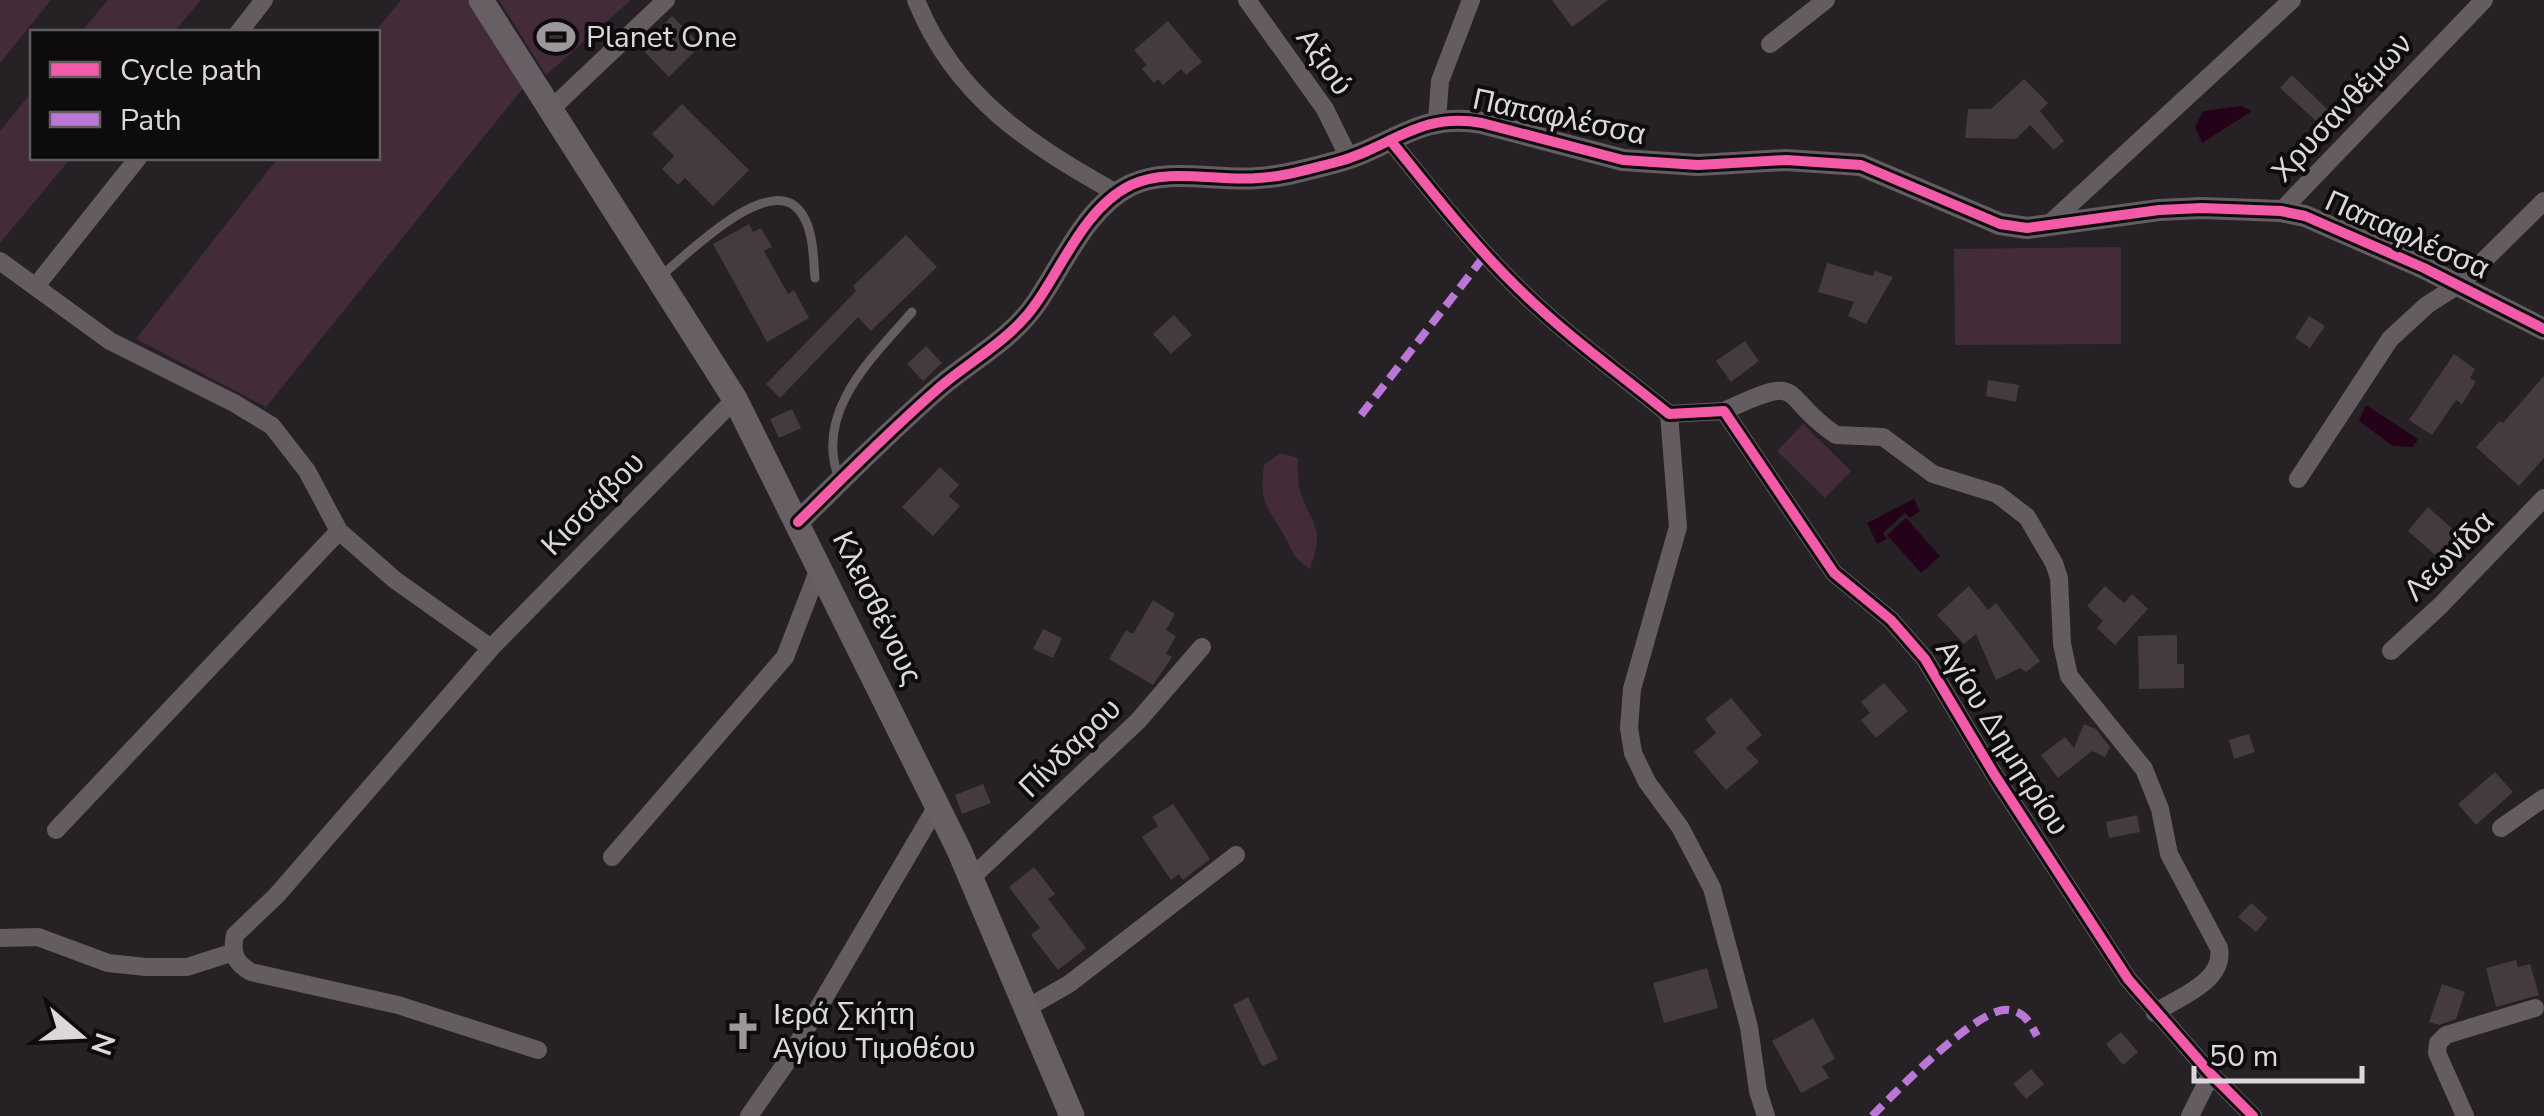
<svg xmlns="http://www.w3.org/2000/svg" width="2544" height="1116" viewBox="0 0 2544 1116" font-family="'Nunito Sans',sans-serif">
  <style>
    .green { fill: #432b3a }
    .water { fill: #24031a }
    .building { fill: #443a40 }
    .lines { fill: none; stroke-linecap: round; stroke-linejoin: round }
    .service { stroke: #645c61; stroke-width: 9 }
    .minor { stroke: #645c61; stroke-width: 18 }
    .tertiary { stroke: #645c61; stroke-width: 22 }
    .secondary { stroke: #675f64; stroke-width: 25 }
    .quiet { stroke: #ba77d6; stroke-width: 8; stroke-dasharray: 15 8; stroke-linecap: butt }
    .cycleway-casing { stroke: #0e0b0c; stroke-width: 16 }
    .cycleway { stroke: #f35aa7; stroke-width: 10 }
    .labels { text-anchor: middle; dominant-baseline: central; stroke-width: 8; stroke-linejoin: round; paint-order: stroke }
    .poi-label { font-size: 30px; fill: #dcd7da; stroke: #0e0b0c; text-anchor: start }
    .street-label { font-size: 30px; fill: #dcd7da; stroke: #0e0b0c }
  </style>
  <rect width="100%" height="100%" fill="#262124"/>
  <!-- green -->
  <path class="green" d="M0,0H51L0,63Z
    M108,0H201L174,32H81Z
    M401,0H468L524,87L266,407L136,339L278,158H378L375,32Z
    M499,0H631L546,75Z
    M32,92V158H71L0,243V131Z
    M2121,247V344L1955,345L1954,249Z
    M1803,424L1851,471L1825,498L1777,451Z
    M1280,453L1298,458C1298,469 1297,481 1300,491C1313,529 1325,526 1310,569C1295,559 1293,554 1286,539C1269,507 1258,505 1264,465Z"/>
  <!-- water -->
  <path class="water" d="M2241,106L2252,111L2202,143L2195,127L2203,111Z
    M2366,405L2418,439L2413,447L2393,446L2359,421Z
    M1914,499L1920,511L1910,518L1905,513L1883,533L1887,539L1877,544L1867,523Z
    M1906,518L1940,556L1921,573L1887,535Z"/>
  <!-- building -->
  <path class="building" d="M1552,0H1608L1572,27Z
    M672,16L701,45L669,77L640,47Z
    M1168,21L1202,62L1186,75L1181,69L1163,85L1158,79L1154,83L1142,69L1147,65L1134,50Z
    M2292,75L2328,110L2317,122L2280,88Z
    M2024,79L2048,103L2040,111L2064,141L2054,150L2030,125L2016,139L1965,138L1968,109H1991Z
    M682,104L749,170L713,206L685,178L678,185L662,169L674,156L652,134Z
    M749,224L753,232L761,228L772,247L764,251L788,294L794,290L809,318L767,342L713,244Z
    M906,235L937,267L871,331L858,317L780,398L766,384L856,291L853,286Z
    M1827,263L1873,276L1875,271L1893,277L1866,324L1848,316L1854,302L1818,292Z
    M1174,315L1192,335L1171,354L1153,334Z
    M2309,316L2325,326L2310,348L2295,338Z
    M1745,341L1759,361L1731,382L1716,361Z
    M926,346L942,363L923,381L907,364Z
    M2454,354L2475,369L2470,378L2476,382L2462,404L2456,400L2432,435L2409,420Z
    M2544,376V458L2519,486L2476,447L2500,421L2503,423Z
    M1988,380L2019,385L2016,402L1986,396Z
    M792,409L801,428L779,438L770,419Z
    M940,467L959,485L949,496L960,506L933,536L902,507Z
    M2428,507L2472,546L2451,569L2408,531Z
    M1969,586L1988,610L1996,603L2040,661L2026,672L2020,668L1996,680L1976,634L1964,644L1937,615Z
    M2105,586L2124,603L2132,594L2148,609L2115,645L2097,628L2103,621L2087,606Z
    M1153,600L1175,614L1166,630L1176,636L1166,654L1172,657L1153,685L1109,659L1126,630L1133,634Z
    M1043,629L1062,638L1053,658L1033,649Z
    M2177,635V664H2184V688L2139,689L2138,636Z
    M1884,683L1908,711L1876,738L1861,720L1870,713L1861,702Z
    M1731,698L1762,735L1746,748L1759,762L1726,790L1694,752L1716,733L1705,719Z
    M2084,724L2096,729L2110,747L2105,757L2092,751L2058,778L2041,755L2065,737L2074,748Z
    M2249,734L2255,752L2234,759L2229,740Z
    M2495,772L2513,792L2476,825L2458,804Z
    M983,784L991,803L962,814L955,795Z
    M1173,804L1210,859L1183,880L1179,874L1171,880L1142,837L1158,826L1152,817Z
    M2137,815L2140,832L2109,838L2106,822Z
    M1034,867L1055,894L1048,899L1086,948L1058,970L1031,935L1040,928L1009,887Z
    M2251,903L2268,918L2256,932L2238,917Z
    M2516,960L2518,967L2530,964L2539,995L2496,1007L2486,968Z
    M1707,968L1718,1008L1664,1023L1653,983Z
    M2442,984L2465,992L2456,1019L2439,1025L2429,1022Z
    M1248,997L1278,1059L1262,1066L1233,1005Z
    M1813,1018L1835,1059L1822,1066L1829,1078L1801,1093L1772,1041Z
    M2121,1032L2138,1052L2123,1065L2106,1044Z
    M2031,1069L2044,1084L2026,1099L2013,1084Z"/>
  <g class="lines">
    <!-- service -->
    <path class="service" d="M661,276C686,255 768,173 799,210C814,228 813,256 815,278
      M839,478C813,412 873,357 912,312"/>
    <!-- minor -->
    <path class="minor" d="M916,0C955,98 1031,145 1118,194
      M1247,0L1325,109L1349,158
      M239,32L264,0
      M1770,44L1826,0
      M552,108L666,0
      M1437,120L1440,81L1471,0
      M1390,140C1432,191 1473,245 1521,291C1567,336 1620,374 1669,414L1724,411L1834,573L1891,620L1925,659L1994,774L2128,979L2211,1074L2253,1116
      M2281,211L2484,0
      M2047,226L2292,0
      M0,261L110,341L234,403L272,426L307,471L339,531L395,580L491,648
      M36,286L138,158
      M1724,411C1809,371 1777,396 1836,435L1883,437L1933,474L1997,494L2027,517L2054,563L2059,578L2062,644L2069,676L2144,769L2160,809L2169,854L2219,948C2225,982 2178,997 2155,1013
      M1669,414L1678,527L1632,689L1629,728L1633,753L1647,782L1680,827L1712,888L1749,1027L1758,1091L1766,1116
      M2298,479L2390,339L2427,305L2460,284L2544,201
      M2391,651L2440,606L2544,498
      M2501,828L2544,798
      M56,830L339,531
      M612,857L785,657L820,566
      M969,880L1138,721L1202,647
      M0,938L38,937L108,963L146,967H187L234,952
      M1025,1009L1069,984L1236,855
      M538,1050L398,1005L251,972C235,963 231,953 235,935L277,895L491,648L735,399
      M749,1116L786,1063L937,806
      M2190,1116L2211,1074
      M2465,1116L2437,1053L2438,1043L2446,1035L2535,1008"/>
    <!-- tertiary -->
    <path class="tertiary" d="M798,522C845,476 891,429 941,386C973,359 1013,338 1037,302C1064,263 1086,207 1131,185C1168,167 1218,182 1258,178C1283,177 1309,169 1333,163C1390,149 1418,111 1482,123L1623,160L1698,165L1786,160L1861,165L2000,224L2027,228L2159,210L2202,208L2281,211L2305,216L2424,268L2544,329"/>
    <!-- secondary -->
    <path class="secondary" d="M481,0L735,399L959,850L1072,1116"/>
    <!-- quiet -->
    <path class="quiet" d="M1361,415L1486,254
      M1872,1116C1895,1093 1979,1005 2009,1010C2025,1012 2030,1023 2037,1036"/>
    <!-- cycleway casing -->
    <g class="cycleway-casing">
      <path id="cycleway" d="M1390,140C1432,191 1473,245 1521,291C1567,336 1620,374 1669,414L1724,411L1834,573L1891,620L1925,659L1994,774L2128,979L2211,1074L2253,1116
        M798,522C845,476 891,429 941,386C973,359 1013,338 1037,302C1064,263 1086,207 1131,185C1168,167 1218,182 1258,178C1283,177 1309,169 1333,163C1390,149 1418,111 1482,123L1623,160L1698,165L1786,160L1861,165L2000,224L2027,228L2159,210L2202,208L2281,211L2305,216L2424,268L2544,329"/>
    </g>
    <!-- cycleway -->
    <use href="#cycleway" class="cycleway"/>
  </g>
  <!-- icons -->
  <defs>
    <g id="stadium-bare" transform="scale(3)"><path d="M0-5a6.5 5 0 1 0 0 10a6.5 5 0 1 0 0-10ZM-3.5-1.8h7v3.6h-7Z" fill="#9c979a" stroke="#0e0b0c" stroke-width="2.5" paint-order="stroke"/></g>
    <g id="church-bare" transform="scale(3)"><path d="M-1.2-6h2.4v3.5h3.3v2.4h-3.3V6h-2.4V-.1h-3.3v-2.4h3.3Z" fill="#9c979a" stroke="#0e0b0c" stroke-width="2.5" paint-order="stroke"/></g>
  </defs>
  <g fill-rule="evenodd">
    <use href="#stadium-bare" x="556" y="37"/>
    <use href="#church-bare" x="743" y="1031"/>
  </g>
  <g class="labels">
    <!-- poi labels -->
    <g class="poi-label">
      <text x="586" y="37">Planet One</text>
      <text x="773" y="1014">Ιερά Σκήτη<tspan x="773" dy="34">Αγίου Τιμοθέου</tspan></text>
    </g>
    <!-- street labels -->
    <g class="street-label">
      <text transform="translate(1324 62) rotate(55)">Αξιού</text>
      <text transform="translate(2342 108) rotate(-47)">Χρυσανθέμων</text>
      <text transform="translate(1559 117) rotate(12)">Παπαφλέσσα</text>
      <text transform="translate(2407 235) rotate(24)">Παπαφλέσσα</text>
      <text transform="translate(593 504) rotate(-45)">Κισσάβου</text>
      <text transform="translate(2449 556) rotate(-45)">Λεωνίδα</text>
      <text transform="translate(877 608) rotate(64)">Κλεισθένους</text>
      <text transform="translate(2002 738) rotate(58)">Αγίου Δημητρίου</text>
      <text transform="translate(1070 748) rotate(-44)">Πίνδαρου</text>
    </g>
  </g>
  <!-- legend -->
  <rect x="30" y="30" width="350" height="130" fill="#0e0b0c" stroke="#605d5e" stroke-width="2.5"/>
  <rect x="50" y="62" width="50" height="15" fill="#f35aa7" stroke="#605d5e" stroke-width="2.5"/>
  <text x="120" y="80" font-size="30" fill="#dcd7da">Cycle path</text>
  <rect x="50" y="112" width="50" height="15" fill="#ba77d6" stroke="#605d5e" stroke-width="2.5"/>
  <text x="120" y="130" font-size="30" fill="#dcd7da">Path</text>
  <!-- north arrow -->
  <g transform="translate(80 1036) rotate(109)" stroke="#0e0b0c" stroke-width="8" paint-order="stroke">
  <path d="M0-8L18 38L0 25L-18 38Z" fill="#dcd7da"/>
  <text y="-15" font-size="28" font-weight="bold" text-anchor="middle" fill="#dcd7da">N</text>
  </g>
  <!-- scale -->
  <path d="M2194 1066v15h168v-15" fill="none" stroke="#dcd7da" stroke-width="5"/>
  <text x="2209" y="1066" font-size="30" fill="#dcd7da" stroke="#0e0b0c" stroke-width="8" paint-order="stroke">50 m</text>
</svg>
